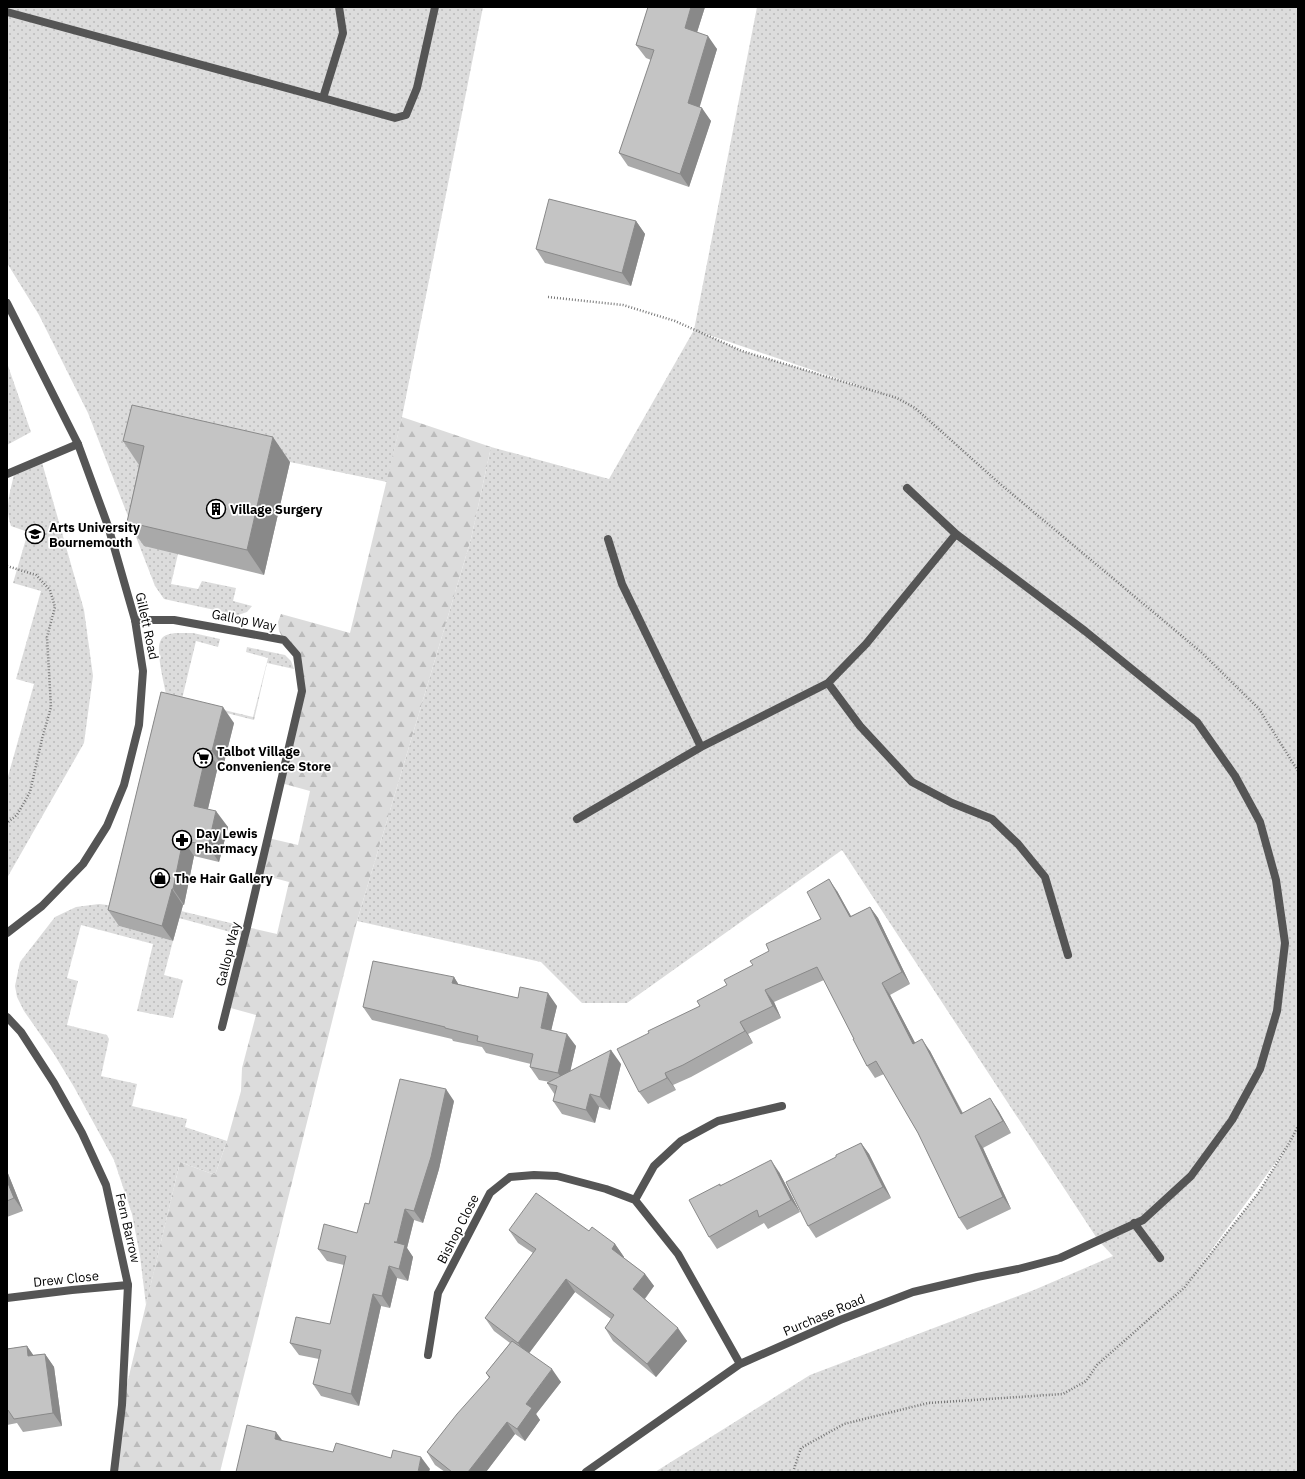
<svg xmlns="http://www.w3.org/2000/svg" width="1305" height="1479" viewBox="0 0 1305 1479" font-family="'IBM Plex Sans',sans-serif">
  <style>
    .grass { fill: url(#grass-dots); fill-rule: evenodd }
    .forest { fill: url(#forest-firs) }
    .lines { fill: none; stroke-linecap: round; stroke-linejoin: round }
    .path { stroke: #777; stroke-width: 2.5; stroke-dasharray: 1 2; stroke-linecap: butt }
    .service { stroke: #555; stroke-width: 8 }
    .minor { stroke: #555; stroke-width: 8 }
    .tertiary { stroke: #555; stroke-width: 8 }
    .wall { fill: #a9a9a9 }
    .shaded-wall { fill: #898989 }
    .building { fill: #c4c4c4; stroke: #898989 }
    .labels { text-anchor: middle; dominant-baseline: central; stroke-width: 3.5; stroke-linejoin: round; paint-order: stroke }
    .poi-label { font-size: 13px; font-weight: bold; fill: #000; stroke: #fff; text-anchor: start }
    .street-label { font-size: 13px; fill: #000; stroke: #fff }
  </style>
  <defs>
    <pattern id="grass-dots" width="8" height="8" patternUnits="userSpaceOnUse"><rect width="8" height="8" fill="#dcdcdc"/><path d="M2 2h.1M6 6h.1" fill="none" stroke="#bbb" stroke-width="1.8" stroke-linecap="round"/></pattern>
    <pattern id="forest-firs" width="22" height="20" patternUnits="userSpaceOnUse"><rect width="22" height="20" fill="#dcdcdc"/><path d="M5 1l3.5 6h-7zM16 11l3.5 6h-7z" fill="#bbb"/></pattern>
  </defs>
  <rect width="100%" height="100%" fill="#fff"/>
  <!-- grass -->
  <path class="grass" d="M7,7H483L402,417L387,482L290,462L150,429L178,554L171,584L198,589L202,581L236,588L233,601L252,606L247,612L238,615L164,599L155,586L88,413L39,315L7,263Z
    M757,7H1298V1472H655L810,1375L1034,1290L1113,1256L1098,1240L842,850L627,1003H582L541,962L357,921L471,539L491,447L609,479L694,330ZM700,332L877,392H878L742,351ZM1287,1147L1259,1192L1193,1275Z
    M7,363L31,432L7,445Z
    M41,459L84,610L93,676L84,743L7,878V780L34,684L16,679L41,591L13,583L28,532L11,526C4,506 11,490 15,470Z
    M175,633H193L220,639L218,647L196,641L182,699L166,694C164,683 156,652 160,642C162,635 169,634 175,633Z
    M247,647L285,655L291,661L294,669L267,663L254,720L203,707V705L253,717L268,658L246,652Z
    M99,904L124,907L119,926L173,941L164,975L183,980L173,1018L137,1011L153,944L81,925L67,978L78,981L67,1025L107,1035L109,1039L101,1076L137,1084L132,1106L187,1119L185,1127L227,1141L215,1175L180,1162L146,1305L140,1256L132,1214L114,1160L74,1087L54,1054L24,1011L17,997L15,986L20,962L55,917L76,907Z
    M181,911L247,927L245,936L179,918Z"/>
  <!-- forest -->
  <path class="forest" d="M402,417L491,447L471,539L357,921L220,1472H114L122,1405L180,1162L215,1175L227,1141L241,1091L242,1068L256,1015L227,1007L247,927L277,934L289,882L259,874L268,838L298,845L310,791L281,783L302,691L297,655L284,640L279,631L278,622L281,614L350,633Z"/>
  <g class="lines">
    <!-- path -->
    <path class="path" d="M548,297L623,305L675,321L742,351L897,398L915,408L999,483L1201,652L1259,709L1298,771
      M7,566L36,575L50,590L55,607L47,637L51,707L42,739L30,792L17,815L7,823
      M794,1472V1469L801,1448L844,1424L928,1403L1063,1394L1086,1381L1097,1365L1184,1288L1259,1192L1291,1140L1298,1126"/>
    <!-- service -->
    <path class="service" d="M7,12L323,98L343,33L339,7
      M323,98L395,118L406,115L417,88L435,7
      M7,474L78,444
      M135,620H174L284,640L297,655L302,691L247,927L222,1027"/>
    <!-- minor -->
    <path class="minor" d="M7,303L78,444L108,526L135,620L143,671L139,725L124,785L107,826L83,864L42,906L7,933
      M608,539L622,584L701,747
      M828,683L860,726L912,782L952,803L992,819L1018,844L1045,877L1068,955
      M577,819L701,747L828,683L866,644L956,534
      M635,1200L654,1166L681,1141L718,1121L782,1106
      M1134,1223L1160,1258
      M7,1298L72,1290L128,1285
      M428,1355L438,1293L490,1193L510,1177L534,1175L557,1176L606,1189L635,1200L678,1254L740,1364
      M586,1472L740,1364L840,1320L913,1292L977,1277L1018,1269L1060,1258L1143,1220L1191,1176L1232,1120L1260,1069L1277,1011L1285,943L1276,880L1260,822L1235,776L1197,722L1085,631L956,534L907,488"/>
    <!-- tertiary -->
    <path class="tertiary" d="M7,1017L21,1032L54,1083L82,1133L106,1185L128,1285L122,1405L114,1472"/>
  </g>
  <!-- wall -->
  <path class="wall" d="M648,7H705L697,32L717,49L699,107L711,121L689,187L628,166L619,153L651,60L646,58L636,45Z
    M636,221L645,234L631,286L545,263L536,249Z
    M123,441L290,462L264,575L144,546L127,522L139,465Z
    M161,692L234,723L223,767L218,766L208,809L228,827L219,862L194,856L184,905H183L173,941L119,926L108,910Z
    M837,891L851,916L870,907L878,918L910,984L890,995L915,1043L930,1051L963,1113L998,1110L1011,1133L983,1148L1011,1209L967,1230L959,1218L918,1133L884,1074L875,1078L867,1066L854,1039L824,980L774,1002L781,1018L748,1034L753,1043L691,1077L673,1085L676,1090L648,1104L639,1092L649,1033L700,1006L753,965L769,951L821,919Z
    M454,977L458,984L518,998L557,1006L551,1030L576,1046L570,1071L621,1064L610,1110L599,1107L595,1123L562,1114L553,1101L555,1095L547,1083L550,1082L539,1080L530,1067L531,1064L486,1053L482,1047L453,1041L452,1039L372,1020L363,1007Z
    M454,1101L439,1169L423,1223L414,1220L407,1248L413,1257L408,1281L397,1278L390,1308L381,1306L359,1406L321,1396L313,1384L319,1359L299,1355L290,1343L330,1324L344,1265L327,1261L318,1249L357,1233L369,1204Z
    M861,1143L869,1154L891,1198L816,1238L808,1226L836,1157Z
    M7,1171L23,1211L7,1217Z
    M779,1172L800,1212L768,1229L764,1223L717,1249L709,1237L721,1185Z
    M509,1230L589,1231L615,1244L624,1257V1258L645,1274L654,1286L645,1299L687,1341L656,1377L613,1341L605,1328L611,1319L575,1292L529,1353L561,1382L536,1414L540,1420L525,1441L515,1434L486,1472H445L435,1465L427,1452L489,1378L486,1373L510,1343L494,1331L485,1318L533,1253L518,1243Z
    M27,1346L33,1355L45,1354L54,1367L62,1426L23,1432L17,1423L7,1425V1349Z"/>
  <!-- shaded-wall -->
  <path class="shaded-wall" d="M691,7H705L694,42L685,28Z
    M708,36L717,49L697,116L688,103Z
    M702,108L711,121L689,187L680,174Z
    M636,221L645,234L631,286L622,273Z
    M273,437L290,462L264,575L247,550Z
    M223,707L234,723L223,767L212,751Z
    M207,750L218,766L205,821L194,806Z
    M216,811L228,827L219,862L208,846Z
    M183,840L194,856L184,905L173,889Z
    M829,879L837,891L858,929L850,917Z
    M172,889L183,905L173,941L162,926Z
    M870,907L878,918L910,984L902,972Z
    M454,977L462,990L452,983Z
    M882,983L890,995L922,1056L913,1044Z
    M765,990L774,1002L781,1018L773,1006Z
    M548,993L557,1006L549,1040L541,1028Z
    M740,1022L748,1034L753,1043L745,1031Z
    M567,1034L576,1046L567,1086L558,1073Z
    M922,1039L930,1051L969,1126L961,1114Z
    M611,1050L621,1064L610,1110L600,1097Z
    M665,1073L673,1085L676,1090L667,1078Z
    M446,1089L454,1101L439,1169L423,1223L414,1211Z
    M590,1094L599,1107L595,1123L586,1110Z
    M990,1098L998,1110L1011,1133L1003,1121Z
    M975,1136L983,1148L1011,1209L1003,1197Z
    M861,1143L869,1154L891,1198L883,1187Z
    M771,1160L779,1172L800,1212L791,1200Z
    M7,1171L23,1211L14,1198L7,1181Z
    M405,1209L414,1220L407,1248L413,1257L408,1281L399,1269L397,1242Z
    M615,1244L624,1257L621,1262L612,1249Z
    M389,1266L397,1278L390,1308L382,1296Z
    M645,1274L654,1286L642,1302L633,1289Z
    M566,1279L575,1292L527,1356L518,1343Z
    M373,1294L381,1306L359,1406L351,1394Z
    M678,1328L687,1341L656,1377L647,1364Z
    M27,1346L36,1359L28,1356Z
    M45,1354L54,1367L62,1426L53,1413Z
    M552,1369L561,1382L536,1414L540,1420L525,1441L517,1429L526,1404Z
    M507,1422L515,1434L486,1472H468Z
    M276,1432L285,1444L275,1439Z
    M421,1457L430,1469L429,1472H418Z"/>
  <!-- building -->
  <path class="building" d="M648,7H691L685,28L708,36L688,103L702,108L680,174L619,153L654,50L636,45Z
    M549,199L636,221L622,273L536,249Z
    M132,405L273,437L247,550L127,522L144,446L123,441Z
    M161,692L223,707L212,751L207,750L194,806L216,811L208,846L183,840L173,889H172L162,926L108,910Z
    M829,879L850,917L870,907L902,972L882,983L913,1044L922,1039L961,1114L990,1098L1003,1121L975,1136L1003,1197L959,1218L918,1133L876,1061L867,1066L853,1039H854L817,967L765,990L773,1006L740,1022L745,1031L683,1065L665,1073L667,1078L639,1092L617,1049L649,1033L648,1031L700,1006L697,1001L727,985L724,980L753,965L750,961L769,951L766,944L821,919L807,892Z
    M373,961L454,977L452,983L518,998L520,987L548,993L541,1028L567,1034L558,1073L530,1067L533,1054L477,1041L478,1036L445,1028V1027L363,1007Z
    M611,1050L600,1097L590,1094L586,1110L553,1101L557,1086L547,1083Z
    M400,1079L446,1089L431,1157L414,1211L405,1209L397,1242H394L405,1245L399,1269L389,1266L382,1296L373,1294L351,1394L313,1384L321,1350L290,1343L296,1317L330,1324L346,1256L318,1249L324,1224L357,1233L365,1203L369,1204Z
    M861,1143L883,1187L808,1226L786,1182L836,1157V1155Z
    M771,1160L791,1200L759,1217L757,1210L709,1237L689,1200L720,1184V1186Z
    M7,1181L14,1198L7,1201Z
    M536,1193L589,1231L592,1227L615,1244L612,1249L645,1274L633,1289L678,1328L647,1364L605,1328L614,1315L566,1279L518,1343L485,1318L536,1249L509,1230Z
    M512,1341L552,1369L526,1404L532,1408L517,1429L507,1422L468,1472H452L427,1452L457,1414L490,1377L486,1373Z
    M27,1346L28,1356L45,1354L53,1413L14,1419L8,1410H7V1349Z
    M247,1425L276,1432L275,1439L333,1452L336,1443L391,1458L393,1450L421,1457L418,1472H236Z"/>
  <!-- icons -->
  <defs>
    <g id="building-ring" transform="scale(1)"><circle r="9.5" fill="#fff" stroke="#000" stroke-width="1.5"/><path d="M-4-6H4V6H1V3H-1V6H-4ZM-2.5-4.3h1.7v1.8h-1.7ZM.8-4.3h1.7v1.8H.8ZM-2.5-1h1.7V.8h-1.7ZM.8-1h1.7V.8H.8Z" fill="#000"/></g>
    <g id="university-ring" transform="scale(1)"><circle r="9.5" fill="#fff" stroke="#000" stroke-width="1.5"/><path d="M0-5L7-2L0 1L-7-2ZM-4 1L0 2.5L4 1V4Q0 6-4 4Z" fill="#000"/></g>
    <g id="supermarket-ring" transform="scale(1)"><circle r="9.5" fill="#fff" stroke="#000" stroke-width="1.5"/><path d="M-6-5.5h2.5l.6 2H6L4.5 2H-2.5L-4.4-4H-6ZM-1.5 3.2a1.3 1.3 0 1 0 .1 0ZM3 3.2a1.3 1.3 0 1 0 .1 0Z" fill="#000"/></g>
    <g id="pharmacy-ring" transform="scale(1)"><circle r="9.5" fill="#fff" stroke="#000" stroke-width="1.5"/><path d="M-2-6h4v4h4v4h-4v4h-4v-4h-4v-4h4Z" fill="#000"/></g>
    <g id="shop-ring" transform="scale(1)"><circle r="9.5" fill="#fff" stroke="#000" stroke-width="1.5"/><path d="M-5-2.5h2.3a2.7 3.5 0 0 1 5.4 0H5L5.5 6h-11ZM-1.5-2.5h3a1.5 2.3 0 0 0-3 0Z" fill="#000"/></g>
  </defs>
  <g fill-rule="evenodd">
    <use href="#building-ring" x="216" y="509"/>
    <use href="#university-ring" x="35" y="534"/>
    <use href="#supermarket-ring" x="203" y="758"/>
    <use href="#pharmacy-ring" x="182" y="840"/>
    <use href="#shop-ring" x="160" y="878"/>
  </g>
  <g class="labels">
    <!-- poi labels -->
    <g class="poi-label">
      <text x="230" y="509">Village Surgery</text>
      <text x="49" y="527">Arts University<tspan x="49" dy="15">Bournemouth</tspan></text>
      <text x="217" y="751">Talbot Village<tspan x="217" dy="15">Convenience Store</tspan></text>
      <text x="196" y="833">Day Lewis<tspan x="196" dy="15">Pharmacy</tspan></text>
      <text x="174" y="878">The Hair Gallery</text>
    </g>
    <!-- street labels -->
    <g class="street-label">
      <text transform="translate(244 620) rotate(11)">Gallop Way</text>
      <text transform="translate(147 626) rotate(78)">Gillett Road</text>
      <text transform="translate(228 954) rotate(-76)">Gallop Way</text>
      <text transform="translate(128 1228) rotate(77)">Fern Barrow</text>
      <text transform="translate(458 1229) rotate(-63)">Bishop Close</text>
      <text transform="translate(66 1279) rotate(-6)">Drew Close</text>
      <text transform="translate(824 1315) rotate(-23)">Purchase Road</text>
    </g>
  </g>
  <!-- border -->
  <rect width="1305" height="1479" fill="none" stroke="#000000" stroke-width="16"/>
</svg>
